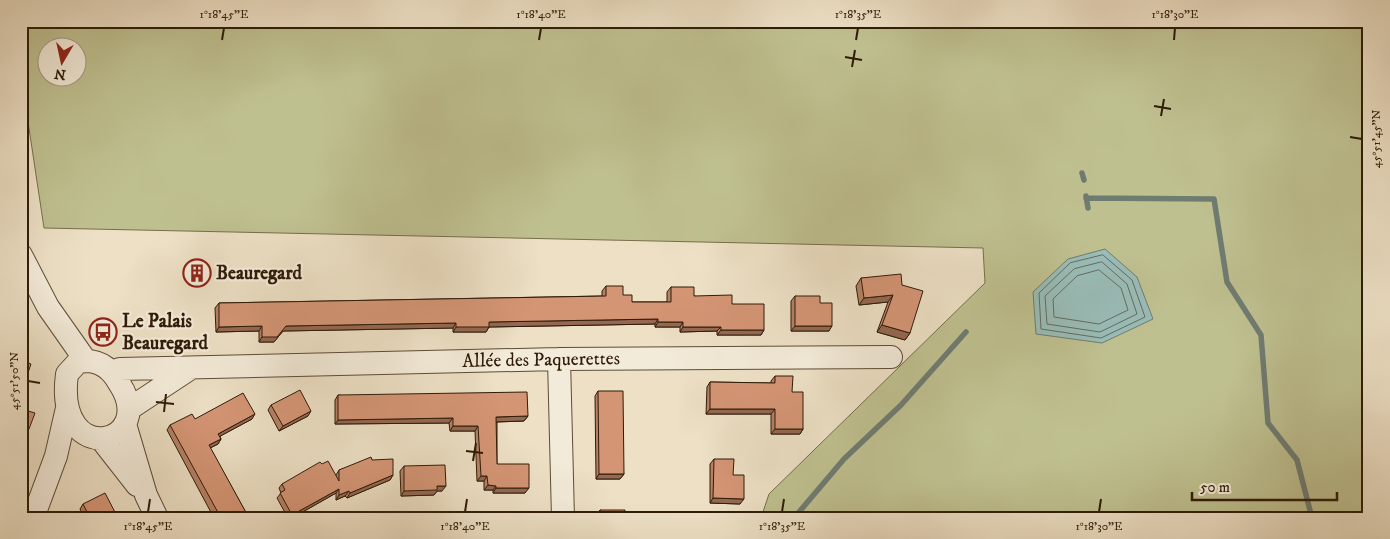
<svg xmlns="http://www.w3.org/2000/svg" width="1390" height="539" viewBox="0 0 1390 539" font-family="'IM FELL DW Pica',serif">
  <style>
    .green { fill: #bfc090; stroke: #776e4c; fill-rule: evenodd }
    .water { fill: #99bdb8; stroke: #6f7c72 }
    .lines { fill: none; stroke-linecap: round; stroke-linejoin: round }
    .shore { stroke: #646c60; stroke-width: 1 }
    .stream { stroke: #6f7c72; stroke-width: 5.5 }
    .minor-casing { stroke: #5e4c37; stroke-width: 24 }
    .minor { stroke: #f3ebd9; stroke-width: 22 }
    .wall { fill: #b68065; stroke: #2f1b08 }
    .shaded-wall { fill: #946852; stroke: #2f1b08 }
    .building { fill: #d49575; stroke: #2f1b08 }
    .ticks { fill: none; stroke: #2f1b08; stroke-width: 2 }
    .labels { text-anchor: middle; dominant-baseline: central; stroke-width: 4.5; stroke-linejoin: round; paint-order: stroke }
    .poi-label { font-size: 19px; font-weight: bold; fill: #2f1b08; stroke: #f3ebd9; text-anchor: start }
    .street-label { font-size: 19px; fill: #2f1b08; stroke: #f3ebd9 }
    .neatline { fill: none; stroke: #2f1b08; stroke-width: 2 }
    .ticks-label { font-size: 12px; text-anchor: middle; fill: #2f1b08 }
  </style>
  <rect width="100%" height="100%" fill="#ede0c5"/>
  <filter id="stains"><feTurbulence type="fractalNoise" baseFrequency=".004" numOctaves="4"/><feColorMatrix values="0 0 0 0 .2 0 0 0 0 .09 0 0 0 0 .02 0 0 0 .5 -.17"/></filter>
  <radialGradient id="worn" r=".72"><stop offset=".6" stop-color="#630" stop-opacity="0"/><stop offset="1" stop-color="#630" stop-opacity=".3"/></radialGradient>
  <!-- green -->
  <path class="green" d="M21,21H1369V518H761L769,494L985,283L983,248L44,228L21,75ZM48,48H78V78H48Z"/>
  <!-- water -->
  <path class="water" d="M1105,249L1137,277L1153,319L1102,343L1036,334L1033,292L1068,259Z"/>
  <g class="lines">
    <!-- shore -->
    <path class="shore" d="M1103,255L1132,280L1145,317L1101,338L1041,329L1039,293L1070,263Z
      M1102,262L1127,284L1137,314L1100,332L1047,324L1045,296L1074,269Z
      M1099,270L1121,288L1128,310L1099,324L1054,317L1053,299L1077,276Z"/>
    <!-- stream -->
    <path class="stream" d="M1082,173L1084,180
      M1086,196L1088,208
      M1086,198L1214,199L1227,282L1261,335L1268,423L1297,460L1312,518
      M794,518L844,459L901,405L966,332"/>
    <!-- minor casing -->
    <g class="minor-casing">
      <path id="minor" d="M21,255L48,307L86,361
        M559,359L563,518
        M86,361C101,361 112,370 119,383C160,445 54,471 67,374L78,362Z
        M111,372L120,369L559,359L891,357
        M129,409L191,368
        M125,424L146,495L157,518
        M101,439L137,485
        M33,518L56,456L67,408"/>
    </g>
    <!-- minor -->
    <use href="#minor" class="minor"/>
  </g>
  <!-- wall -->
  <path class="wall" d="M861,278L902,285L910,333L905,340L877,332L888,302L859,305L856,286Z
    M606,286L623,295L632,302H667V292L671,287L694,296L732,304L764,330L761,335H717V331L680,332V327H655V324L489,327L486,332H453V328L283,331L274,342H259V331L216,332L215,308L219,303L602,296V291Z
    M795,296L820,303L829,331H791V301Z
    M775,376L792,392L803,429L800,434H771V414H706L707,387L710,382L771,383V381Z
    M598,391L624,474L620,479H596L595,396Z
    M338,395L528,416L524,421L497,422V464L525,493H493V490H484V481H477L475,431H450L449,423L335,424V400Z
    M271,405L308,416L279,431L268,410Z
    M252,419L220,436L221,439L218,444L210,448L249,518H214L167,430L170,425Z
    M714,459L733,475L740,504L710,503V464Z
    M372,460L393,475L390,480L347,498L345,496L336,500V493L292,518H288L277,498L281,493L279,488L282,484L336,475L339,470Z
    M404,466L442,491H437L434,495L401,496L400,471Z
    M83,504L118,518H84L80,509Z
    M600,510L625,518H597V515Z"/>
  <!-- shaded-wall -->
  <path class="shaded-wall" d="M893,295L888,302L859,305L864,298Z
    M658,319L655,324L489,327L486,332H453L456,327L489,322Z
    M658,322H683L680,327H655Z
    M456,323L453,328L283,331L274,342H259L262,337L286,326Z
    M882,325L910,333L905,340L877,332Z
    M262,326L259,331L216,332L219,327Z
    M795,326H832L829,331H791Z
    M683,327H721L717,331L680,332Z
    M721,330H764L761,335H717Z
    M710,409H775L771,414H706Z
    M311,411L308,416L279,431L283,426Z
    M255,414L252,419L215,439L218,434Z
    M528,416L524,421L493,422L496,417Z
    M453,418L449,423L335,424L338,420Z
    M453,426H478L475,431H450Z
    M21,427L29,429L25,434L21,433Z
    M775,429H803L800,434H771Z
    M221,439L218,444L206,450L209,445Z
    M599,474H624L620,479H596Z
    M393,475L390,480L347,498L350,493Z
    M481,476H487L484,481H477Z
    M488,485L496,486L493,490H484Z
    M437,486H446L442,491H437L434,495L401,496L404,491Z
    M496,488H529L525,493H493Z
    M339,489L336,493L292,518H290L292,515Z
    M349,491L345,496L336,500L339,495Z
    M713,498L744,499L740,504L710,503Z"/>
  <!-- building -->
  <path class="building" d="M901,274L902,285L923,291L910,333L882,325L893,295L864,298L861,278Z
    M606,286H623V295H632V302H671V287H694V296L732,295V304H764V330H721V327H683V322H658V319L489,322V327H456V323L286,326L277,337H262V326L219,327V303L606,296Z
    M795,296H820V303H832V326H795Z
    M21,360L31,364L21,393Z
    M775,376H793L792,392H803V429H775V409H710V382L775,383Z
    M300,390L311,411L283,426L271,405Z
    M598,391H623L624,474H599Z
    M527,392L528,416L496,417L497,464H529V488H496V486L488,485L487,476H481L478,426H453V418L338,420V395Z
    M243,393L255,414L218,434L221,439L209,445L249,518H221L170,425L192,414L195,419Z
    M21,409L35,413L29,429L21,427Z
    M371,457L372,460L393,459V475L350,493L349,491L339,495V489L292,515L280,493L285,490L282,484L320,462L322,464L328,461L339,481V470Z
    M714,459H734L733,475H744V499L713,498Z
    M445,465L446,486H437V490L404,491V466Z
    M105,493L118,518H90L83,504Z
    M600,510H625V518H601Z"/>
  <!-- ticks -->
  <path class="ticks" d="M222,40L224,28M539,40L541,28M856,40L858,28M1174,40L1175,28M845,57L862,60M852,67L855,50M1154,106L1171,109M1161,116L1164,99M1350,137L1362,139M28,381L40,383M156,402L174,404M164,412L166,394M466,451L483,453M473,461L476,443M148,512L150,499M465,512L467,499M782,512L784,499M1099,512L1101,499"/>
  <!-- icons -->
  <defs>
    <g id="building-ring" transform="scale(1.4375)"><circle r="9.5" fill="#f3ebd9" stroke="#8f2418" stroke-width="1.5"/><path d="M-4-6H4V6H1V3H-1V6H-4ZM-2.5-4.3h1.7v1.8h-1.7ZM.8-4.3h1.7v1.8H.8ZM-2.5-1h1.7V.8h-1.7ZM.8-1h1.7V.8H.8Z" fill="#8f2418"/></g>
    <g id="bus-ring" transform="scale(1.4375)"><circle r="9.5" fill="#f3ebd9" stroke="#8f2418" stroke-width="1.5"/><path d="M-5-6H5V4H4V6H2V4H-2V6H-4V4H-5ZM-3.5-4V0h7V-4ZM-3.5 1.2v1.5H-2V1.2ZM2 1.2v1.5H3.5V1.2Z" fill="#8f2418"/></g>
  </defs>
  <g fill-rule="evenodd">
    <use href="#building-ring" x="197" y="273"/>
    <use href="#bus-ring" x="103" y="332"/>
  </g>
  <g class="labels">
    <!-- poi labels -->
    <g class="poi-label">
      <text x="216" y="273">Beauregard</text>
      <text x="122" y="321">Le Palais<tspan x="122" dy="22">Beauregard</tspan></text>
    </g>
    <!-- street labels -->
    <g class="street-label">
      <text transform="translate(541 360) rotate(-1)">Allée des Paquerettes</text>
    </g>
  </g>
  <!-- margin -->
  <rect width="1390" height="539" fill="none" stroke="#ede0c5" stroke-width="55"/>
  <!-- north arrow -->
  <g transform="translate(62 62) rotate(189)"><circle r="24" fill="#f3ebd9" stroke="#a59885"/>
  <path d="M0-4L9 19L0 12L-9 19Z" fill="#8f2418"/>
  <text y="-8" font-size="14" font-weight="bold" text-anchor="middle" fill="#2f1b08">N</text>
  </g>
  <!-- scale -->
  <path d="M1192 492v8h145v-8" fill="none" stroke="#2f1b08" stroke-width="2.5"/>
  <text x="1200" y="492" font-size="15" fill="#2f1b08" stroke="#f3ebd9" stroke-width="4" paint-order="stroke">50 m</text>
  <rect x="28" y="28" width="1334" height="484" class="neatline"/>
  <g class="ticks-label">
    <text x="224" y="18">1°18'45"E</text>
    <text x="541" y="18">1°18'40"E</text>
    <text x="858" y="18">1°18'35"E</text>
    <text x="1175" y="18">1°18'30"E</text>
    <text transform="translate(1376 139) rotate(-90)" y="4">45°51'45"N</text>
    <text transform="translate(14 381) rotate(-90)" y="4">45°51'50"N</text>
    <text x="148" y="530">1°18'45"E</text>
    <text x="465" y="530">1°18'40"E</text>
    <text x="782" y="530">1°18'35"E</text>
    <text x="1099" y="530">1°18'30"E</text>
  </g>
  <rect width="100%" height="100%" filter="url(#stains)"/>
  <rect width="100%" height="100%" fill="url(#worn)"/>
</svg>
